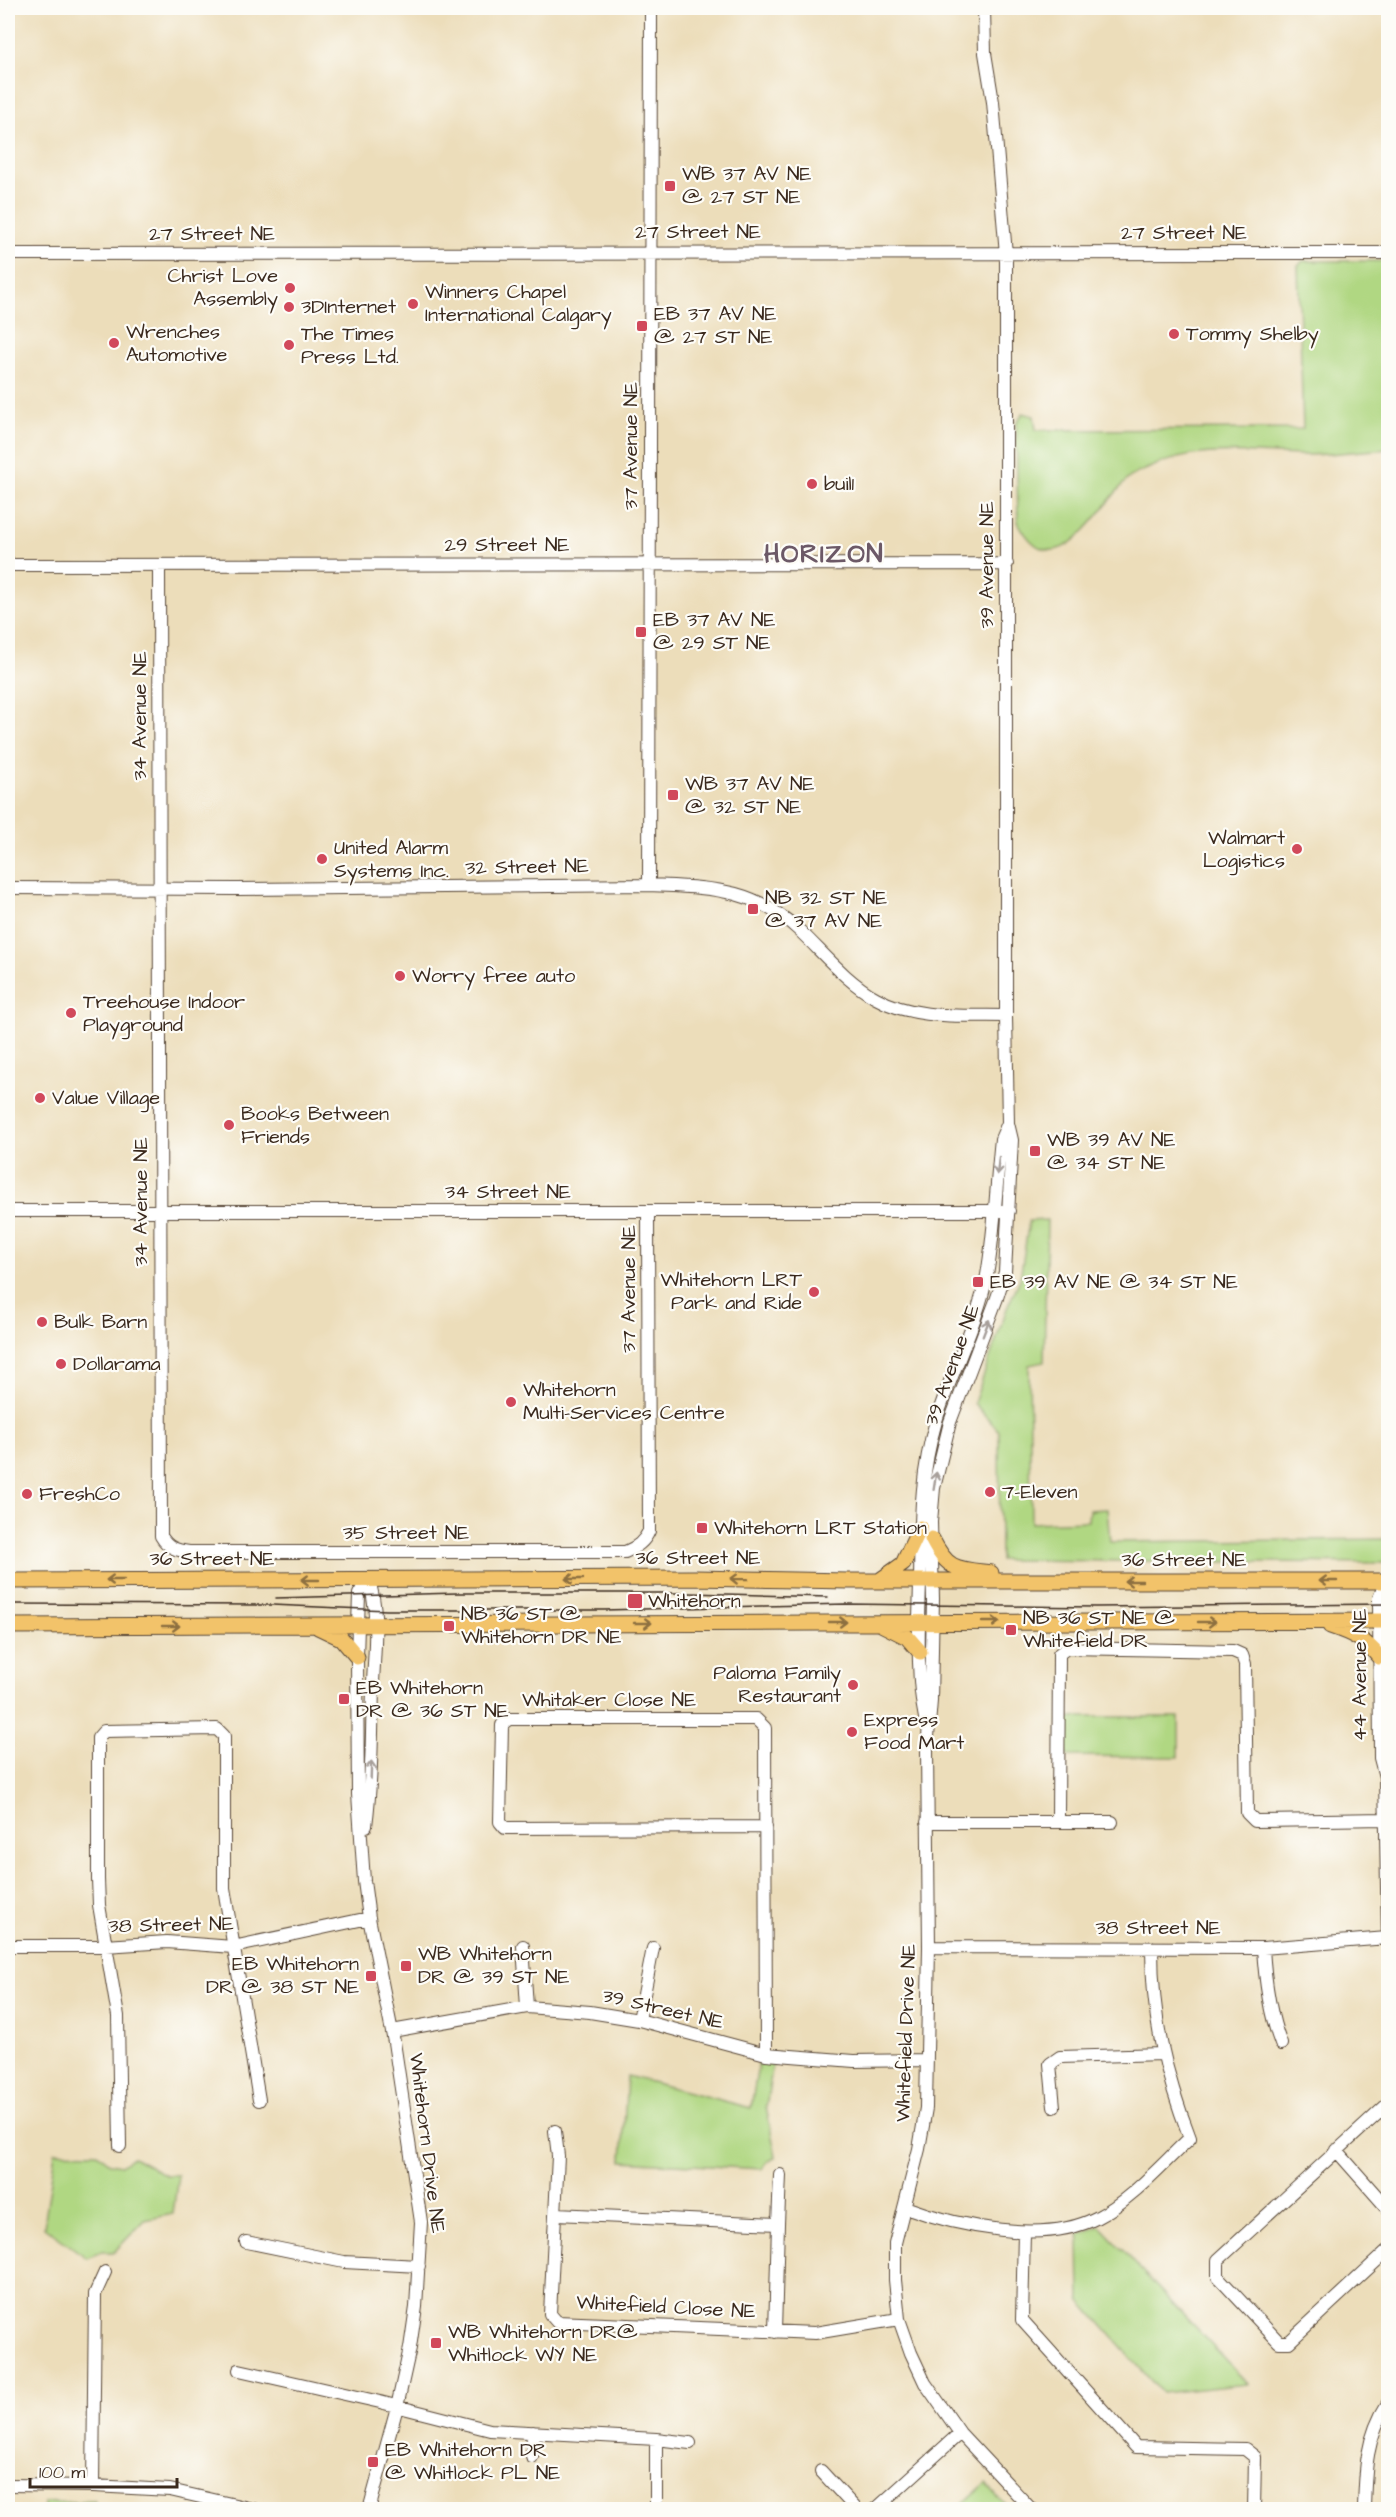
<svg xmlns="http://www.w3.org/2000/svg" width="1396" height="2517" viewBox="0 0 1396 2517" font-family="'Architects Daughter',sans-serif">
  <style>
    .green { fill: #b0d782; stroke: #768050; stroke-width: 1.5 }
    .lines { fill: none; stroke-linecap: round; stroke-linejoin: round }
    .minor-casing { stroke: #564535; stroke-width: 14 }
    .major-casing { stroke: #564535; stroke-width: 17 }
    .minor { stroke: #fff; stroke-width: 12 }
    .major { stroke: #f2c36a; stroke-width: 15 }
    .tram { stroke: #3b2a1e; stroke-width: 1.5 }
    .oneway { stroke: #a79f9a }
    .oneway2 { stroke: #8d6f40 }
    .poi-dot { fill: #d1495b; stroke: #fdfcf7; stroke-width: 2 }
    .labels { text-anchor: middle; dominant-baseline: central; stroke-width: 4.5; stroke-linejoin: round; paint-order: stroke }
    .poi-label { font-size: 20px; fill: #3b2a1e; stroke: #fdfcf7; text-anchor: start }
    .street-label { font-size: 20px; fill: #3b2a1e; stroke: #fdfcf7 }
    .district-label { font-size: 26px; font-weight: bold; letter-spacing: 1.5px; fill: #6c5967; stroke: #fdfcf7 }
  </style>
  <rect width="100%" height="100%" fill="#fdfcf7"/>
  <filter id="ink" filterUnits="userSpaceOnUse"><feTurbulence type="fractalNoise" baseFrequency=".0167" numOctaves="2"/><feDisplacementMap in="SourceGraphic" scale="12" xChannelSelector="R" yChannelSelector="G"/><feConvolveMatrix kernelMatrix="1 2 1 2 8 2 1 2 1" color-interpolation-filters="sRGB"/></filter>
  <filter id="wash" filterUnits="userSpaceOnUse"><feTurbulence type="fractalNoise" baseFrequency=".008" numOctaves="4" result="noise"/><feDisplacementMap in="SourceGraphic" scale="24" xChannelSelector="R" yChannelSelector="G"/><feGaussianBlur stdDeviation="1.35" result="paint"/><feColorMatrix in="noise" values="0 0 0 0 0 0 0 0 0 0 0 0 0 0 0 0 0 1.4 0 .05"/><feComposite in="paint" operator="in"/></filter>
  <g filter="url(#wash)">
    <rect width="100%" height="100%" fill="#ecddba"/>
    <!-- green -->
    <path class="green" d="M1303,261H1388V449C1360,451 1331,455 1302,455C1251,454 1196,445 1149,468C1143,471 1134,474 1129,478C1098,507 1056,595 1018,522L1016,423L1023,413L1034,416L1036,430L1303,429L1298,265Z
      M1047,1220L1044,1362L1029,1365L1031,1523L1088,1521L1089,1510L1107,1509L1110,1542L1388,1539V1563L1000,1560L999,1431L974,1403L1007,1308L1020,1279L1029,1221Z
      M1070,1717H1179V1757L1066,1756L1065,1721Z
      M759,2060L773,2063L766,2107L776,2157L768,2161L762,2169L622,2161L627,2076L751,2108Z
      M55,2152L97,2153L110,2163L121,2165L133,2157L166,2175H178L173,2214L145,2220L114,2252H101L87,2258L44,2227Z
      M1100,2226L1248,2384L1162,2393L1080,2300L1079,2234Z
      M986,2483L1009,2509H957Z
      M95,2501L93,2509H44V2503Z"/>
  </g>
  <g filter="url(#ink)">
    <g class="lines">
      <!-- minor casing -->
      <g class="minor-casing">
        <path id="minor" d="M984,8L985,53L993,102L1006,254V1016L1008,1123L1012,1140L1005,1272L997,1298L950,1422L934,1488L931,1522L933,1599L931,1701L927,1749L929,1947L926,2108L919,2149L895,2243V2280L899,2319L911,2353L925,2383L960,2433L1032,2510
          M8,254L1388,253
          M8,565L1007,564
          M159,565L161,1536C168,1548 176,1550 189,1552H625C637,1547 644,1542 649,1531L648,1211
          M649,885L651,8
          M8,888L237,889L649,885C712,888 753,887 801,932C825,955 847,982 876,998C914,1020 964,1015 1006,1016
          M8,1211H1009
          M368,1579L359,1594L357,1657L358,1794L364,1881L369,1918L394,2042L421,2222L416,2307L410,2348L397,2407L369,2510
          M1386,1581L1379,1598L1380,1758L1385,1777L1388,1944
          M925,1718C916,1675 919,1627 920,1582C921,1523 919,1479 936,1421C951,1371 977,1325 987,1275C995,1231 996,1184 1001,1139L1008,1123
          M1058,1820L1059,1654L1067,1648L1233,1651L1242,1655L1245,1664L1247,1813L1255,1821L1385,1819
          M927,1822H1112
          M366,1826C372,1779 372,1731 373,1684C374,1653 380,1608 368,1579
          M766,1827L505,1828L500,1822L502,1725L510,1719H756L765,1728L766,2054
          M8,1946H105L167,1942L233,1947L369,1918
          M523,1946L527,2007
          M929,1947L1263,1948L1387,1938
          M1263,1948C1265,1981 1269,2013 1281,2044
          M639,2020L653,1948
          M392,2031L527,2007L590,2012L639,2020L766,2054L854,2061L926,2060
          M1388,2104L1218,2260V2277L1279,2342H1289L1388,2250
          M1054,2107L1050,2064L1060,2057L1162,2054
          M555,2131L558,2156L550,2314L557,2322L815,2333L899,2319
          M120,2146L118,2016L99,1905L98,1879V1738L104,1731L217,1729L224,1736V1888L259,2100
          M1336,2150L1388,2209
          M905,2207C956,2226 1045,2245 1096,2218C1130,2201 1162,2164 1190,2138C1165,2073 1152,2018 1152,1948
          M556,2214L778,2224L775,2332
          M778,2224L780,2175
          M1024,2232L1022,2320L1136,2447L1245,2449L1255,2457L1254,2510
          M246,2242L344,2262L419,2266
          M239,2370L380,2402L490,2430L656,2439V2510
          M656,2439L690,2443
          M532,2457L533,2432
          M821,2471L857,2510
          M8,2485L93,2486L170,2490L257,2510
          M93,2486L95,2294L105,2272
          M875,2510L960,2433
          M1364,2510C1365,2470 1366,2437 1388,2403"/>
      </g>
      <!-- major casing -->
      <g class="major-casing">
        <path id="major" d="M932,1539C948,1571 957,1569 991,1573
          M8,1581L695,1578L848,1581H1388
          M879,1581L903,1564L920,1528
          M881,1624L907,1637L920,1652
          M8,1626L1388,1621
          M1330,1626C1351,1633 1365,1639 1379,1657
          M318,1627L341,1638L357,1657"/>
      </g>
      <!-- minor -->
      <use href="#minor" class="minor"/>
      <!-- major -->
      <use href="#major" class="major"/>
      <!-- tram -->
      <path class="tram" d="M276,1598L457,1593H689L828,1597
        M8,1604L272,1605L387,1610H604L846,1604L1096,1607L1388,1604"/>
    </g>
    <!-- one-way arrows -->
    <defs><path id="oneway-shaft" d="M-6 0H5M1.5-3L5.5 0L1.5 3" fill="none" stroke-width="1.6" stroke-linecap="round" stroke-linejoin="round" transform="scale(1.5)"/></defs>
    <g class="oneway">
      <use href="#oneway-shaft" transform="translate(998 1166) rotate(96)"/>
      <use href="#oneway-shaft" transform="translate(986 1328) rotate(-69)"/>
      <use href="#oneway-shaft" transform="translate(935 1481) rotate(-81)"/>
      <use href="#oneway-shaft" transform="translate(371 1770) rotate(-88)"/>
    </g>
    <g class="oneway2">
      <use href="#oneway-shaft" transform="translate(574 1579) rotate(180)"/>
      <use href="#oneway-shaft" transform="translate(739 1579) rotate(-179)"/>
      <use href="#oneway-shaft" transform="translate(115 1580) rotate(180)"/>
      <use href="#oneway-shaft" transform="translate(310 1580) rotate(180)"/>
      <use href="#oneway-shaft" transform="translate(1133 1581) rotate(180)"/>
      <use href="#oneway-shaft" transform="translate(1328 1581) rotate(180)"/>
      <use href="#oneway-shaft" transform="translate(838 1622)"/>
      <use href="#oneway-shaft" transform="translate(991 1622)"/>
      <use href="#oneway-shaft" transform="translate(1207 1622)"/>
      <use href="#oneway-shaft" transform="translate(643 1623)"/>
      <use href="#oneway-shaft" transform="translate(171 1626)"/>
    </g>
  </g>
  <!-- markers -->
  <g class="poi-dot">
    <rect x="664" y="180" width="12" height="12" rx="3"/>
    <circle cx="290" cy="288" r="6"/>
    <circle cx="413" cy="304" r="6"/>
    <circle cx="289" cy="307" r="6"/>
    <rect x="636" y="320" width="12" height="12" rx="3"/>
    <circle cx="1174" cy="334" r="6"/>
    <circle cx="114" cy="343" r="6"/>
    <circle cx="289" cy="345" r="6"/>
    <circle cx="812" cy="484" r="6"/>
    <rect x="635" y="626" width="12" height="12" rx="3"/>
    <rect x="667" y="789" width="12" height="12" rx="3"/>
    <circle cx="1297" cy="849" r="6"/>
    <circle cx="322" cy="859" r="6"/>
    <rect x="747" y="903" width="12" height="12" rx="3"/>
    <circle cx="400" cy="976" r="6"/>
    <circle cx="71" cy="1013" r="6"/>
    <circle cx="40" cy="1098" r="6"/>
    <circle cx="229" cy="1125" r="6"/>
    <rect x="1029" y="1145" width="12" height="12" rx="3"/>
    <rect x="972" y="1276" width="12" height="12" rx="3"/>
    <circle cx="814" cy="1292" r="6"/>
    <circle cx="42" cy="1322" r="6"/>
    <circle cx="61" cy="1364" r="6"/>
    <circle cx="511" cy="1402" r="6"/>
    <circle cx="990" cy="1492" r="6"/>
    <circle cx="27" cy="1494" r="6"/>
    <rect x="696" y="1522" width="12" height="12" rx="3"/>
    <rect x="627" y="1593" width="16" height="16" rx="3"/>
    <rect x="443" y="1620" width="12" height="12" rx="3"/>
    <rect x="1005" y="1624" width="12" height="12" rx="3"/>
    <circle cx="853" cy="1685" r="6"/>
    <rect x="338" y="1693" width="12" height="12" rx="3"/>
    <circle cx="852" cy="1732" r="6"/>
    <rect x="400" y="1960" width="12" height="12" rx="3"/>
    <rect x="365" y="1970" width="12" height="12" rx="3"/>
    <rect x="430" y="2337" width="12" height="12" rx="3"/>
    <rect x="367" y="2456" width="12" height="12" rx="3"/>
  </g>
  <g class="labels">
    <!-- poi labels -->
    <g class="poi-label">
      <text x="682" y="174">WB 37 AV NE<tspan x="682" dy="23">@ 27 ST NE</tspan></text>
      <text x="278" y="276" text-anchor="end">Christ Love<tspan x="278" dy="23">Assembly</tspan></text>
      <text x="425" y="292">Winners Chapel<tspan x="425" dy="23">International Calgary</tspan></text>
      <text x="301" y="307">3DInternet</text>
      <text x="654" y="314">EB 37 AV NE<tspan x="654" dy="23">@ 27 ST NE</tspan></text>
      <text x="126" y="332">Wrenches<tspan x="126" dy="23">Automotive</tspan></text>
      <text x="301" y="334">The Times<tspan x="301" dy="23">Press Ltd.</tspan></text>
      <text x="1186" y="334">Tommy Shelby</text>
      <text x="824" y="484">buil1</text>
      <text x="653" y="620">EB 37 AV NE<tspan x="653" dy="23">@ 29 ST NE</tspan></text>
      <text x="685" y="784">WB 37 AV NE<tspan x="685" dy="23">@ 32 ST NE</tspan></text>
      <text x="1285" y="838" text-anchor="end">Walmart<tspan x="1285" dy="23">Logistics</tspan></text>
      <text x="334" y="848">United Alarm<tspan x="334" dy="23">Systems Inc.</tspan></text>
      <text x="765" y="898">NB 32 ST NE<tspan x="765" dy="23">@ 37 AV NE</tspan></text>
      <text x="412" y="976">Worry free auto</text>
      <text x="83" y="1002">Treehouse Indoor<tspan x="83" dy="23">Playground</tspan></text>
      <text x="52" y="1098">Value Village</text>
      <text x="241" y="1114">Books Between<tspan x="241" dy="23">Friends</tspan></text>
      <text x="1047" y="1140">WB 39 AV NE<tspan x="1047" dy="23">@ 34 ST NE</tspan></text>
      <text x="802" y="1280" text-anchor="end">Whitehorn LRT<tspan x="802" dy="23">Park and Ride</tspan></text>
      <text x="990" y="1282">EB 39 AV NE @ 34 ST NE</text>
      <text x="54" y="1322">Bulk Barn</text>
      <text x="73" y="1364">Dollarama</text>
      <text x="523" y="1390">Whitehorn<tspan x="523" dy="23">Multi-Services Centre</tspan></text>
      <text x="1002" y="1492">7-Eleven</text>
      <text x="39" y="1494">FreshCo</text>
      <text x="714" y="1528">Whitehorn LRT Station</text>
      <text x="648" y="1601">Whitehorn</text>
      <text x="461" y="1614">NB 36 ST @<tspan x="461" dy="23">Whitehorn DR NE</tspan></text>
      <text x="1023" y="1618">NB 36 ST NE @<tspan x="1023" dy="23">Whitefield DR</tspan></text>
      <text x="841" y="1673" text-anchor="end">Paloma Family<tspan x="841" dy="23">Restaurant</tspan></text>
      <text x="356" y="1688">EB Whitehorn<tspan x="356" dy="23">DR @ 36 ST NE</tspan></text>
      <text x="864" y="1720">Express<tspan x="864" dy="23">Food Mart</tspan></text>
      <text x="418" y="1954">WB Whitehorn<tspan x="418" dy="23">DR @ 39 ST NE</tspan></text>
      <text x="359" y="1964" text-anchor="end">EB Whitehorn<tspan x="359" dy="23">DR @ 38 ST NE</tspan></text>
      <text x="448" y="2332">WB Whitehorn DR@<tspan x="448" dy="23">Whitlock WY NE</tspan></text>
      <text x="385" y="2450">EB Whitehorn DR<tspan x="385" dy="23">@ Whitlock PL NE</tspan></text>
    </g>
    <!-- street labels -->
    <g class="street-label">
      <text x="698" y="232">27 Street NE</text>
      <text x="1184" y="233">27 Street NE</text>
      <text x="212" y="234">27 Street NE</text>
      <text transform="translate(631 446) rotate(-90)">37 Avenue NE</text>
      <text x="507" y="545">29 Street NE</text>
      <text transform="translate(987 565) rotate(-90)">39 Avenue NE</text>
      <text transform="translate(140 716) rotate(-90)">34 Avenue NE</text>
      <text transform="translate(527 867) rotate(-1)">32 Street NE</text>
      <text x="508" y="1192">34 Street NE</text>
      <text transform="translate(141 1202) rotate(-90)">34 Avenue NE</text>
      <text transform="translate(629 1289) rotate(-90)">37 Avenue NE</text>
      <text transform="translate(952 1365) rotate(-70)">39 Avenue NE</text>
      <text x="406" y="1533">35 Street NE</text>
      <text x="698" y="1558">36 Street NE</text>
      <text x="212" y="1559">36 Street NE</text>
      <text x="1184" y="1560">36 Street NE</text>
      <text transform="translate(1360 1675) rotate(-90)">44 Avenue NE</text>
      <text x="609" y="1700">Whitaker Close NE</text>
      <text transform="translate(171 1925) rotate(-1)">38 Street NE</text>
      <text x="1158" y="1928">38 Street NE</text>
      <text transform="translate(663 2009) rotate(13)">39 Street NE</text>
      <text transform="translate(906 2033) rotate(-88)">Whitefield Drive NE</text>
      <text transform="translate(427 2143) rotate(83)">Whitehorn Drive NE</text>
      <text transform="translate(666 2307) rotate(3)">Whitefield Close NE</text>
    </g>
    <!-- district labels -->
    <g class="district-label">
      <text x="824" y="554">HORIZON</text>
    </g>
  </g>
  <!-- margin -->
  <rect width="1396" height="2517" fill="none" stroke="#fdfcf7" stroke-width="30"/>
  <!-- scale -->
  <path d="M30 2478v9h147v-9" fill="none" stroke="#3b2a1e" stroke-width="3"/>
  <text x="39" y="2478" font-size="18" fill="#3b2a1e" stroke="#fdfcf7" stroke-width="4.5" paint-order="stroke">100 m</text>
</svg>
